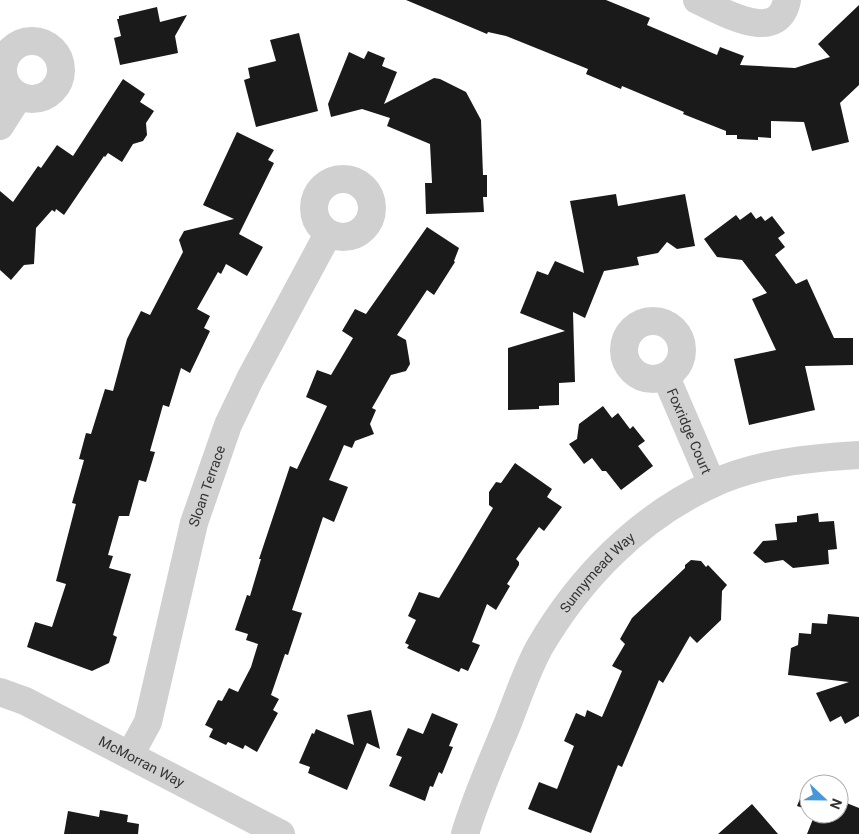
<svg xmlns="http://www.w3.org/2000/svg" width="859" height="834" viewBox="0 0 859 834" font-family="Roboto,sans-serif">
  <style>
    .building { fill: #1a1a1a }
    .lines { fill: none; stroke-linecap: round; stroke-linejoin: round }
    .minor { stroke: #d0d0d0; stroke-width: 28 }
    .labels { text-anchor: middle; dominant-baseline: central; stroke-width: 5; stroke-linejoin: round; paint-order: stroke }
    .street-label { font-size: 14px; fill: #333; stroke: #fff }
  </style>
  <rect width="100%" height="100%" fill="#fff"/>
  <!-- building -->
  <path class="building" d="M406,0H606L650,18L647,25L717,55L720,47L744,56L740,65L795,68L830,57L818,44L859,5V85L840,103L849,142L812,151L804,122L771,121V138L758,137V140L737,139V135H726V131L683,114L684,112L622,86L621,89L586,74L588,69L506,36L488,32L487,34Z
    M157,7L160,22L187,15L175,36L178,53L120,65L114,38L121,36L117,19H119V16Z
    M299,33L318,111L256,127L244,80L250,78L248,68L276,61L270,40Z
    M368,51L385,58L382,66L397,72L384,104L434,78L440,79L466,92L481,120L483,175H487V197H483L484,212L426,214L425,183H432L430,144L387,126L390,118L362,109L331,117L328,104L349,52L364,59Z
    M123,79L145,94L140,102L154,111L146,123L147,135L143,141L133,144L122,162L108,153L105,157L104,156L64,215L56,209L55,212L52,210L36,228L34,264L24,265L11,280L0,270V191L13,202L38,166L41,168L57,145L73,156Z
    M237,132L274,150L268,160L274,163L239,234L263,247L247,276L226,264L221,274L218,272L197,309L210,316L204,328L210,331L190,373L181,368L169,407L163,405L150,451L155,452L146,482L139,480L129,516H119L108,555L113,556L109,568L131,574L113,635L117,637L109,663L92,671L27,647L35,622L52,627L66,584L56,581L76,504L72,503L84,460L79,459L86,433L91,434L105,389L113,391L127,339L141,311L150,315L183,252L179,240L184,231L234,219L203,205Z
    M616,194L618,206L685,194L695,246L677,249L667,242L658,253L637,257L639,265L604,271L585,318L573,312L575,382L559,383V405L539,406V409L508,410V348L565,331L520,313L537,271L548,275L555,261L584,273L570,201Z
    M751,212L756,219L761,216L765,221L772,216L785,233L778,238L785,247L775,255L796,284L807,279L834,338H853V365L805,366L815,410L749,425L734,359L776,350L752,299L767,293L742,260L717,257L704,239L736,215L740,220Z
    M427,227L459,248L454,261L455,262L434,295L427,290L397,335L406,340L410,364L406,371L391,375L372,408L376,410L370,424L374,434L355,441L352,448L344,445L329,480L348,487L334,522L323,517L292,610L302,613L288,655L285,654L271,695L279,699L273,710L278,713L257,752L245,745L243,749L228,742L226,745L209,737L213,729L205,725L218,700L222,701L229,688L238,692L251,667L258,644L246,640L248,634L235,630L247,595L250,596L261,559H259L290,466L297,469L327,406L306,397L317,370L331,375L353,338L342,331L355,309L366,314Z
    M603,406L612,418L618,413L630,429L633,426L645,441L638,446L653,466L621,490L606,471H602L592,458L584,464L569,444L577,439L579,424Z
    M515,463L552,489L547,497L562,507L544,531L539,527L516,559L519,562V565L507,584L510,586L496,610L487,604L472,642L480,645L468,671L461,668L459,672L407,648L409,645L405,643L416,620L408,616L419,592L439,598L493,508L489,505V492L496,482L501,483Z
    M818,513L819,522L834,521L837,549L828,550L829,564L793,568L783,560L765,563L753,553L763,541L777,540L775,524L797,522V516Z
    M691,560L701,561L706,567L708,565L727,585L722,591L721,620L697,643L690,636L663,683L659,680L622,767L618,765L591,833L528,809L539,782L557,789L574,746L564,741L576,713L585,717L587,710L602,717L622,671L612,666L625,644L620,639L632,618L685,568V565Z
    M828,614L859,617V716L845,724L841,716L830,722L816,693L849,682L788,675L791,648L798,645L799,633L811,634L812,623L827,624Z
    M371,710L380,749L367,743L347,790L308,773L310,767L299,763L312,733L314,734L316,729L354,745L347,715Z
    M432,713L458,724L449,746L453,747L442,774L439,772L433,787L430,786L425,801L389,786L402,757L396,755L408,728L423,734Z
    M805,786L809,788V810L797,806Z
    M839,800L859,808V834H807L815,814H839Z
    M752,804L778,834H718Z
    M100,810L128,815L127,822L139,824L138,834H64L68,811L99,817Z"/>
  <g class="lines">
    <!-- minor -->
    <g class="minor">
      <path d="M697,0C722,11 778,46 787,0"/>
      <circle cx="32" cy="70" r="29"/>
      <path d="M0,126L19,96"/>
      <circle cx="343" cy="208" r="29"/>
      <circle cx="653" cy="350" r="29"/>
      <path id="s1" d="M666,377L712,484"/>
      <path id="s2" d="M0,692L25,701L281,834"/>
      <path id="s3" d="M130,755L148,722L194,523L228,425L250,379L328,234"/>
      <path id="s4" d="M465,834C476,797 492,761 507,725C517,700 526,672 539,648C579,579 638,518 712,484C757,463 810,458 859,455"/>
    </g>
  </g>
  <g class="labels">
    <!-- street labels -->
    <g class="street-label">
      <text stroke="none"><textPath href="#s1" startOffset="59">Foxridge Court</textPath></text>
      <text stroke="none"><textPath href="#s3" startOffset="281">Sloan Terrace</textPath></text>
      <text stroke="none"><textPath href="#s4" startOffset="296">Sunnymead Way</textPath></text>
      <text stroke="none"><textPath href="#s2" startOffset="158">McMorran Way</textPath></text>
    </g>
  </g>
  <!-- north arrow -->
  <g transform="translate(824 799) rotate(112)"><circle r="24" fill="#ffffff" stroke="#adadad"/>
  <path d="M0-4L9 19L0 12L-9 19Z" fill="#4698d8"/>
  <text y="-8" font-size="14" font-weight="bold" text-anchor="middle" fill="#333333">N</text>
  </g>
</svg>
